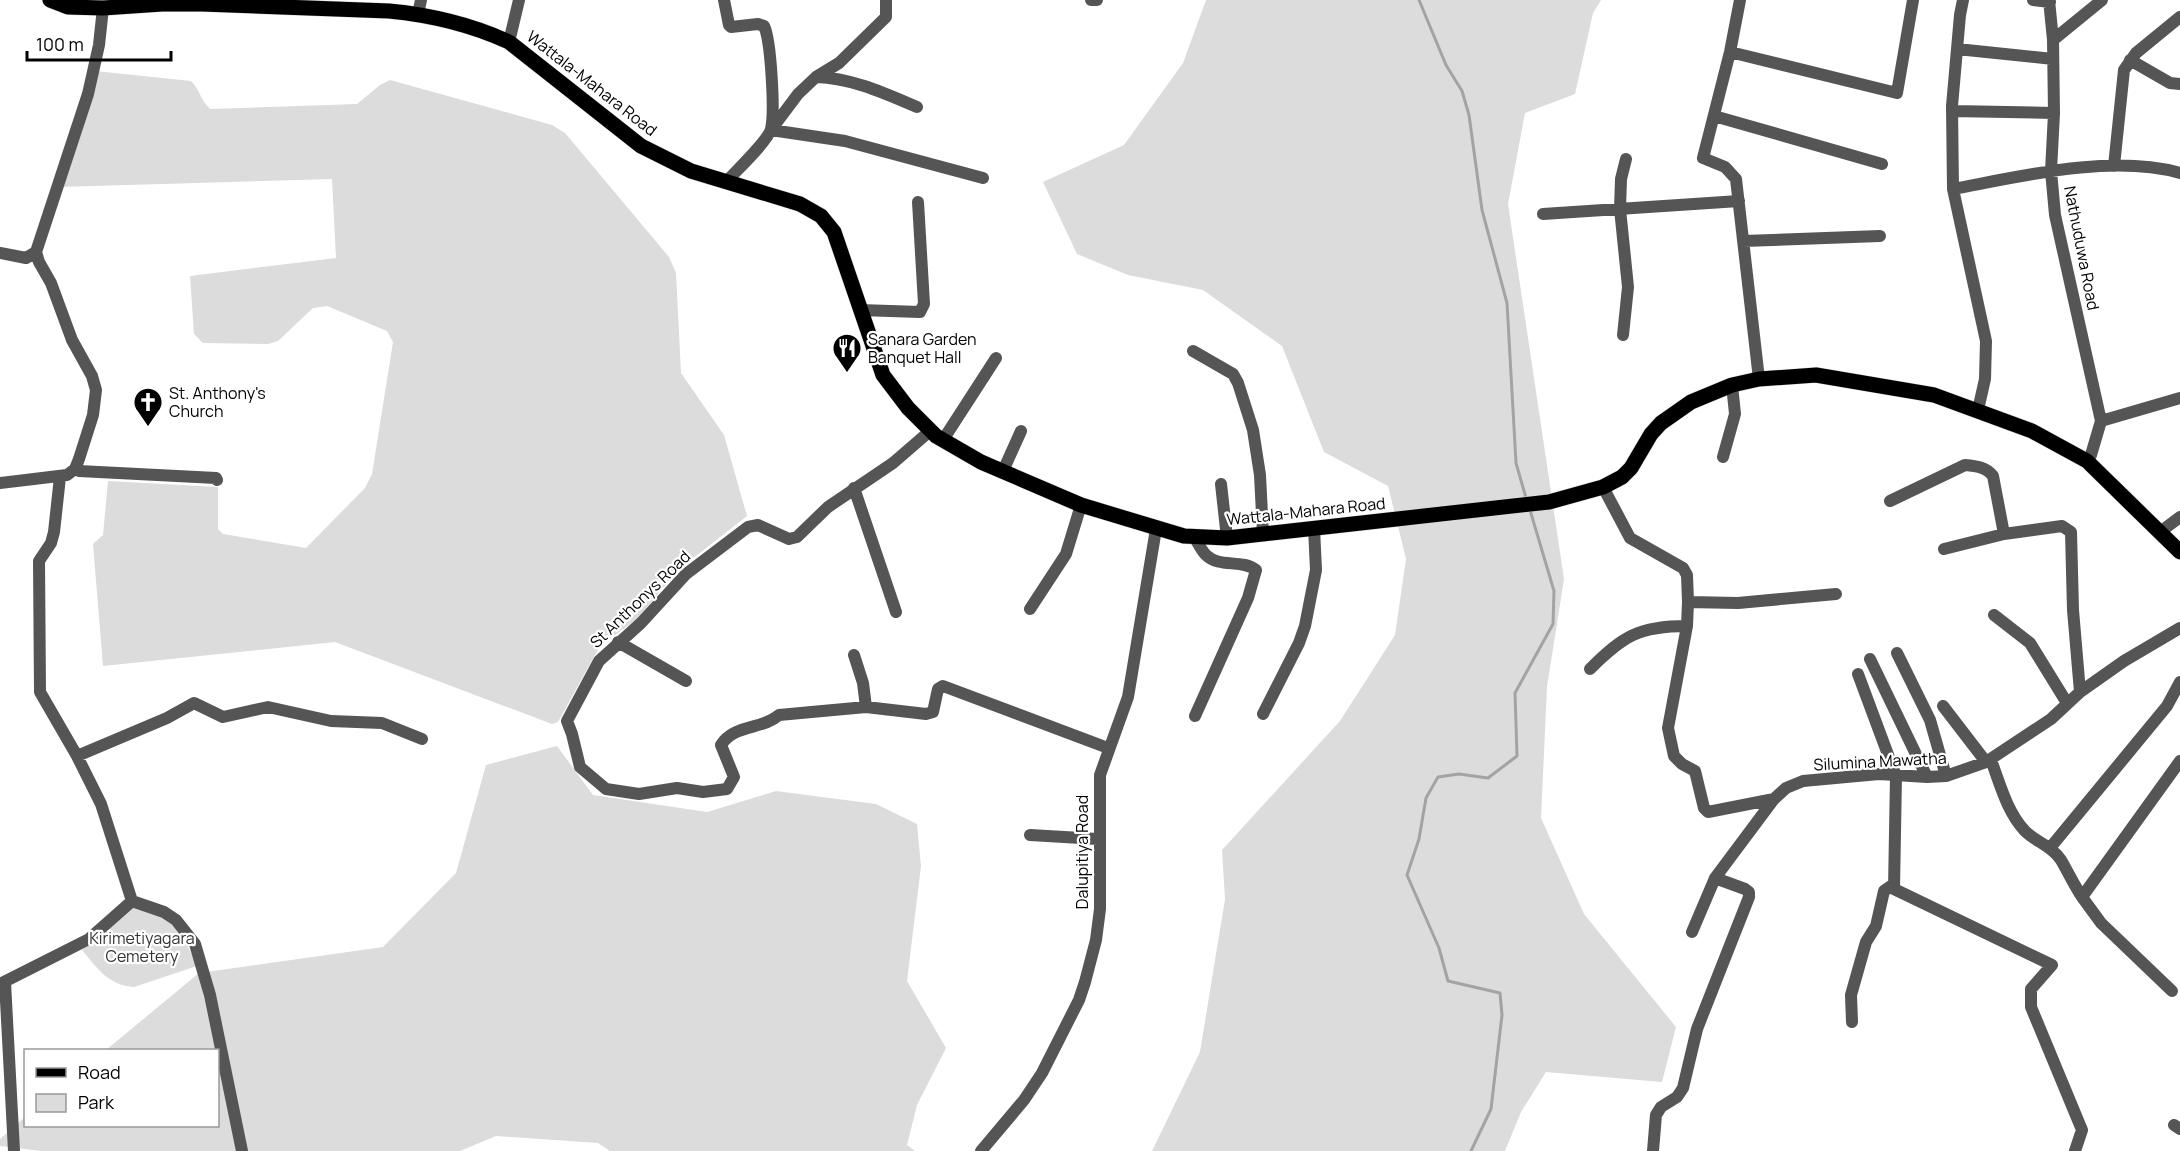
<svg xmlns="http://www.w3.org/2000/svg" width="2180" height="1151" viewBox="0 0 2180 1151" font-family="Manrope,sans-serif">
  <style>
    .green { fill: #dcdcdc }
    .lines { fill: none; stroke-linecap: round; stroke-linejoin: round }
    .stream { stroke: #a3a3a3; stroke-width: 3 }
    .major-casing { stroke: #dbdbdb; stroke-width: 16 }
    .minor { stroke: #555; stroke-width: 12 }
    .major { stroke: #000; stroke-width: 15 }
    .labels { text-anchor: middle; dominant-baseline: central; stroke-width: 4.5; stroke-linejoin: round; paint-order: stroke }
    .street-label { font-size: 16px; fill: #000; stroke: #fff }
    .poi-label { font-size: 16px; fill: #000; stroke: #fff; text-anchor: start }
    .park-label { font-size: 16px; fill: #333; stroke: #fff }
  </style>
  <rect width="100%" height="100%" fill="#fff"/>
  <!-- green -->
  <path class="green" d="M1206,0H1601L1593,13L1575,94L1525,113L1508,204L1564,579L1547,687L1541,818L1584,914L1676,1027L1662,1082L1546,1072L1521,1112L1505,1151H1152L1200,1052L1225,899L1222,850L1340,721L1395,635L1406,559L1388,486L1324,452L1282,346L1203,290L1128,275L1077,254L1043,182L1124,145L1183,63Z
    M95,71L191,81C200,90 201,101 210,109L357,104L380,85L390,80L552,125L565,133L669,257L676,273L681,373L724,435L747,516L678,570L637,619L600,646L558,722L552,724L335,642L103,666L93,544L103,535L108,481L218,487V529L223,534L306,548L365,488L372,474L393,342L387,331L327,306L313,308L278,341L268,344L203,343L194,334L190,276L336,258L332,179L59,187Z
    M557,746L593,795L707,812L776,791L876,804L917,824L921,866L907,981L946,1048L917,1105L907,1145L915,1151H610L598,1143L496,1136L460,1151H41L0,1146V1139L25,1117L26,1126H218V1050H106L199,973L383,947L456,873L486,765Z
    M139,905L163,916L179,928L197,966L134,987C109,986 97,968 82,950L100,938L131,908Z"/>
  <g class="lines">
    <!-- stream -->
    <path class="stream" d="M1419,0L1446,65L1462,91L1469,115L1482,210L1507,303L1516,463L1526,498
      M1471,1151L1491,1109L1502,1015L1500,993L1448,981L1439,948L1407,875L1419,839L1426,798L1438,777L1459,774L1488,778L1517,756L1515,693L1553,624L1554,591L1530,510"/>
    <!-- major casing -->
    <g class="major-casing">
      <path id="major" d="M50,0L68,7L103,8L162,4H202L389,11C431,15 470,24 509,42L641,146L691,171L800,204L821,216L834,232L883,375L908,408L936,436L981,462L1081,505L1184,536L1227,538L1549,502L1603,487L1622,477L1631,468L1651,434L1661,423L1691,402L1732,385L1759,379L1816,375L1934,395L2032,431L2087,461L2180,552"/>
    </g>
    <!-- minor -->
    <path class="minor" d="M724,0L729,25L731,27L758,24L764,26C771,40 775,112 771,129C768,141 735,172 726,182
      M886,0V17L839,63L816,77L798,94L771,130L845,141L983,178
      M1091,0H1097
      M1740,0L1730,52L1703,158L1725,167L1736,179L1759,379
      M1963,0L1960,15L1952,106L1953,189L1986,341L1985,379L1978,410
      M2033,0L2050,2
      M2049,0L2053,40L2054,113L2051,171L2055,215L2101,421L2091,455L2087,461
      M418,14L421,0
      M2053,40L2102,0
      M509,42L519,0
      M1957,49L2053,59
      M1730,52L1897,93L1913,0
      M2130,60L2170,83L2180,84
      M816,77C852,78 884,93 917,107
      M1952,111L2054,113
      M1714,116L1882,164
      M2114,166L2124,70L2136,53L2180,17
      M1953,189C2022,176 2111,154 2180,173
      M1543,214L1739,201
      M1743,241L1880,236
      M0,253L26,258L36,252
      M860,310L920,312L924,304L918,202
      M1623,335L1628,287L1620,209L1621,179L1626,159
      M1193,351L1233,374L1238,383L1253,430L1260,475L1263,534
      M2101,421L2180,398
      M943,440L996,358
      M1723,457L1735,414L1732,385
      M75,469L79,471L216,478L217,480
      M1003,471L1021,431
      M0,483L67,475L75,469L79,459L93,415L96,390L92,376L72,340L51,283L39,262L36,252L88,94L99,45L103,8
      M1221,484L1227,538
      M1603,487L1630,538L1683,568L1687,575L1688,602L1687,626L1668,728L1674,756L1682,764L1695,771L1704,808L1708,812L1774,799L1786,788L1803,781L1879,774L1927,777L1946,776L1986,762L2051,719L2080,692L2124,661L2180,628
      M854,488L896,612
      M1890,501L1965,465C1976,466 1986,467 1993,476L2004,534L2062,526L2071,532L2073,610L2080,692
      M2160,532L2180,517
      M1193,535C1197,541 1201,550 1206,555C1219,568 1242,559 1256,570L1248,598L1195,716
      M1944,549L2004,534
      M1688,602L1738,603L1836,594
      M1030,609L1066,554L1081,505
      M1994,615L2030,643L2067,703
      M618,642L686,681
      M1897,653L1930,720L1946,776
      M854,655L863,683L866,707L779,715C762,730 734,724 721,745L734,777L727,789L703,792L677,788L639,794L606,789L580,767L572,734L567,721L599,661L641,623L686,574L748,527L758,525L789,539L797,537L828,507L893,463L930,431
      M1870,659L1927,777
      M1590,669C1623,636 1639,626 1687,626
      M1858,674L1896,776L1894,889L2052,965L2031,989V1007L2082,1130L2075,1151
      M1943,706L1986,762
      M866,707L926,714L933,712L938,689L943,686L1108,748
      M1263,714L1299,643L1305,626L1316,570L1314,528
      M77,756L167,718L194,703L223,717L268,707L331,721L382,723L422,739
      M1991,760C2000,784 2007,812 2025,831C2036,842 2052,846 2061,860C2068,872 2074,885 2082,897L2180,761
      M1030,835L1098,839
      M2050,848L2167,706L2180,682
      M2082,897L2101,923L2172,991
      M132,901L164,912L176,920L195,944L210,995L242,1151
      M1692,932L1715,878L1774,799
      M5,982L14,1151
      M0,984L89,939L132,901L101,804L77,756L40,692L39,561L51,543L54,532L60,477
      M1852,1022L1851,995L1866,942L1876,926L1884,891L1894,884
      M2174,1125L2180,1129
      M981,1151L1024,1100L1042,1073L1079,1000L1085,982L1096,940L1100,909V775L1128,697L1156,529
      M1653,1151L1656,1115L1661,1107L1677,1097L1683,1088L1697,1029L1749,897V892L1745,889L1715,878"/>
    <!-- major -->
    <use href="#major" class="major"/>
  </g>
  <!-- icons -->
  <defs>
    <g id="restaurant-pin" transform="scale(1.5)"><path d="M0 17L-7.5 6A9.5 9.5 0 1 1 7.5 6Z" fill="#000" stroke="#fff"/><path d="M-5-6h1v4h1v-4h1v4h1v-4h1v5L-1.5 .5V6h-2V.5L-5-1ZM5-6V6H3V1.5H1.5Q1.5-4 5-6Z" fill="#fff"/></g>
    <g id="church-pin" transform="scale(1.5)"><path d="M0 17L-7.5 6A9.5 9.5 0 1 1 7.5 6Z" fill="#000" stroke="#fff"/><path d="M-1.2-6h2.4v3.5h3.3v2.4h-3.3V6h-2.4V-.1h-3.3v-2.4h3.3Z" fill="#fff"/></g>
  </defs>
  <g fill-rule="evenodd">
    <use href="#restaurant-pin" x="847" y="348"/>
    <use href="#church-pin" x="148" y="402"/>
  </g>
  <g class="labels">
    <!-- street labels -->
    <g class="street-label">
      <text transform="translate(592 83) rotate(38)">Wattala-Mahara Road</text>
      <text transform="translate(2082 248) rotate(79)">Nathuduwa Road</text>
      <text transform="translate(1306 511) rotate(-6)">Wattala-Mahara Road</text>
      <text transform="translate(640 599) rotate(-44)">St Anthonys Road</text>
      <text transform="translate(1880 761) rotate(-3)">Silumina Mawatha</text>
      <text transform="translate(1082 852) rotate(-90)">Dalupitiya Road</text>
    </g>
    <!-- poi labels -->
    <g class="poi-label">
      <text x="868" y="339">Sanara Garden<tspan x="868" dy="18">Banquet Hall</tspan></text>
      <text x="169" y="393">St. Anthony's<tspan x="169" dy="18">Church</tspan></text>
    </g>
    <!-- park labels -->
    <g class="park-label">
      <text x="142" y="938">Kirimetiyagara<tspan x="142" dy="18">Cemetery</tspan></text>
    </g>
  </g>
  <!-- legend -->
  <rect x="24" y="1049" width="195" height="78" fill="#ffffff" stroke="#999999" stroke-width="1.5"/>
  <rect x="36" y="1068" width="30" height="9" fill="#000000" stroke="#999999" stroke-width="1.5"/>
  <text x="78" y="1079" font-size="18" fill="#000000">Road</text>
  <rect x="36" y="1094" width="30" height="18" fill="#dcdcdc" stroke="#999999" stroke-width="1.5"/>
  <text x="78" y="1109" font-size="18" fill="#000000">Park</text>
  <!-- scale -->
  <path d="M27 51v9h144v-9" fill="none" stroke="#000000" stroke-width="3"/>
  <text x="36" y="51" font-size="18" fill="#000000" stroke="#ffffff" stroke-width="4.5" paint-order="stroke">100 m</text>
</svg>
